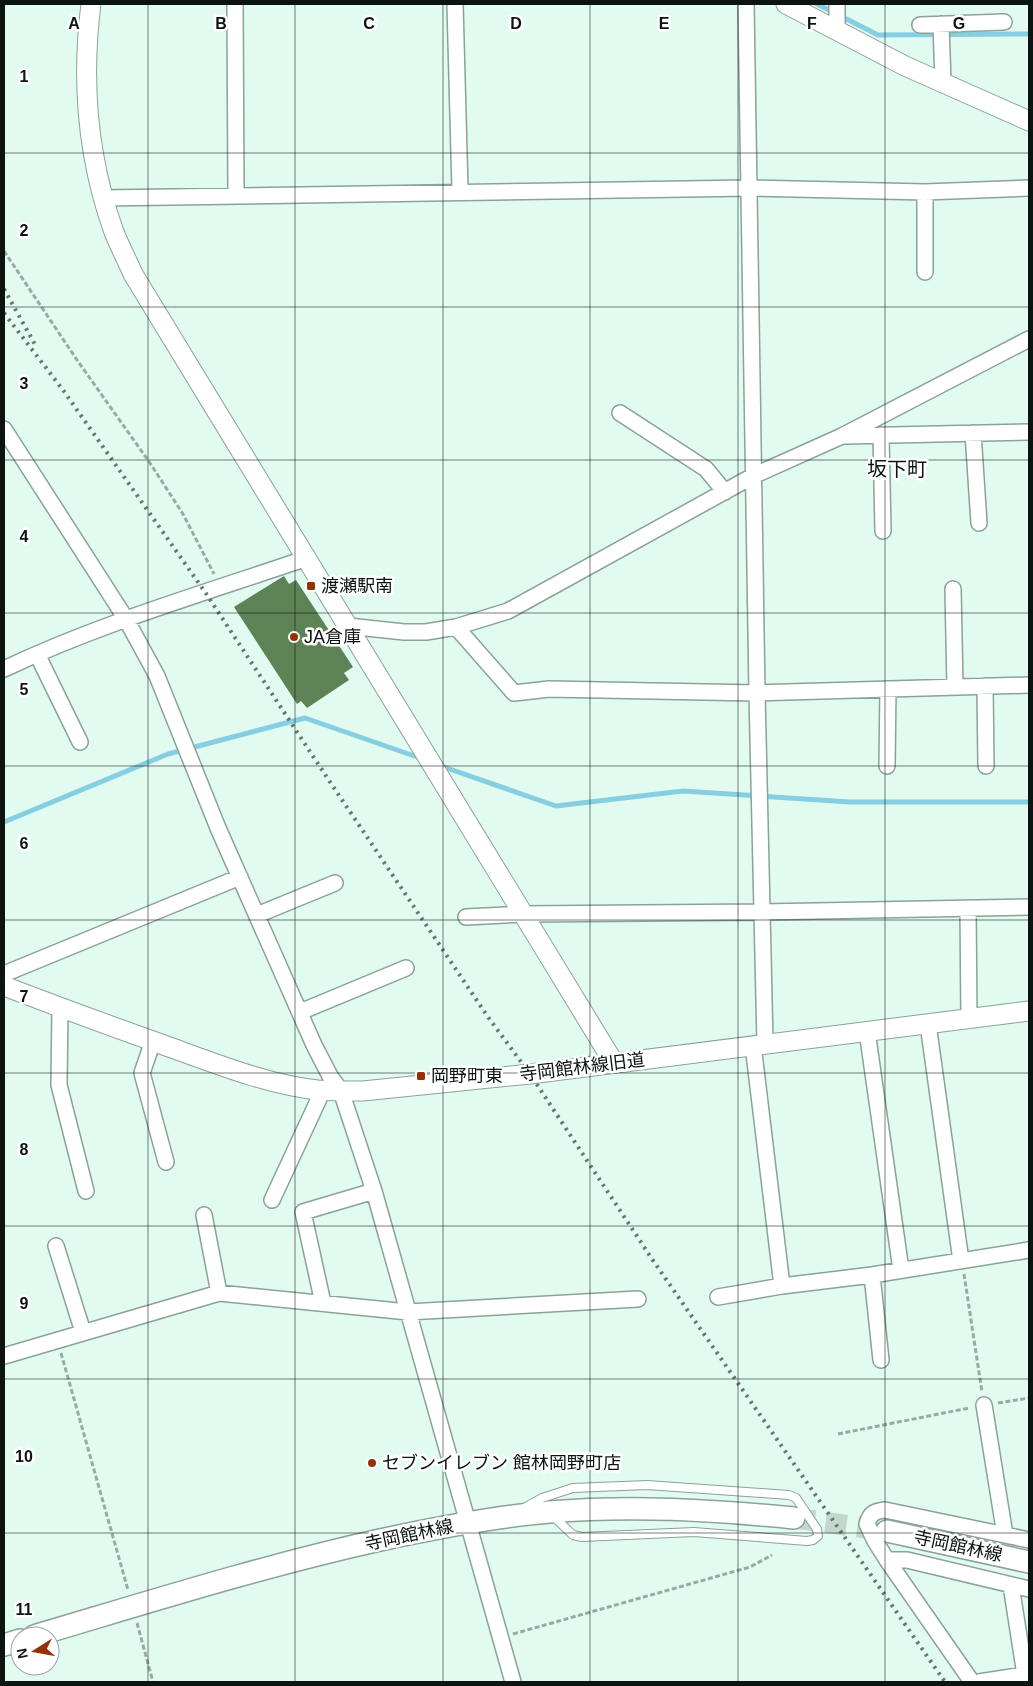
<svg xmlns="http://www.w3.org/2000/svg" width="1033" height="1686" viewBox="0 0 1033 1686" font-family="Arial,'Noto Sans JP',sans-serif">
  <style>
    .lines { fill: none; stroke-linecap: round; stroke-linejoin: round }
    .stream { stroke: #86cfe3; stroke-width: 5 }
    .building { fill: #5d8256 }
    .secondary-tunnel { stroke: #c2d8ce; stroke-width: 21; stroke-dasharray: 21 11; stroke-linecap: butt }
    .service-casing { stroke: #8aa297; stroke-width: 10 }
    .minor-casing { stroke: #8aa297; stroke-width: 18 }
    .tertiary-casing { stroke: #8aa297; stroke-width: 21 }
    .secondary-casing { stroke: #8aa297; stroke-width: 24 }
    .path { stroke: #97aba2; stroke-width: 3; stroke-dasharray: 5 2.5; stroke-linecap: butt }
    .service { stroke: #fff; stroke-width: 8 }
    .minor { stroke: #fff; stroke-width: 15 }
    .tertiary { stroke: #fff; stroke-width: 19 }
    .secondary { stroke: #fff; stroke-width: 21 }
    .rail { stroke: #677770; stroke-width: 4; stroke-dasharray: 2.5 5; stroke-linecap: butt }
    .grid { fill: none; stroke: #0b1410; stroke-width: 1; stroke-opacity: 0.55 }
    .poi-dot { fill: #973105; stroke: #fff; stroke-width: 2 }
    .labels { text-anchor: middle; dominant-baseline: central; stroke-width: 5; stroke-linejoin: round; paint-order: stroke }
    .poi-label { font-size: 18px; fill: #0b1410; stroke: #fff; text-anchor: start }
    .street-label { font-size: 18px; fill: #0b1410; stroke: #fff }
    .quarter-label { font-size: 20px; fill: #0b1410; stroke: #fff }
    .grid-label { font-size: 16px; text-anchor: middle; font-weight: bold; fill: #0b1410; stroke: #fff; stroke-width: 5; stroke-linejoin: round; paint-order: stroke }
  </style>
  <rect width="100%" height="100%" fill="#e2fbf0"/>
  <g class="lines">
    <!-- stream -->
    <path class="stream" d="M817,4L878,35L1029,34
      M438,765L556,806L683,791L850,802H1029
      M4,822L168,754L305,718L423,759"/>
  </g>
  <!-- building -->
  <path class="building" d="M284,576L289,584L296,580L353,667L344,673L349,680L307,708L301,701L297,704L234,607Z"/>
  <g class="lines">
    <!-- secondary-tunnel -->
    <path class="secondary-tunnel" d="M794,1518L887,1531"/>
    <!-- service casing -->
    <g class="service-casing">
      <path id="service" d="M524,1508L542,1498L573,1488L647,1485L789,1495L796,1498L817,1529L818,1536L813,1540L807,1541L694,1532L582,1537L573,1535L552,1515"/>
    </g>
    <!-- minor casing -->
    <g class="minor-casing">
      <path id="minor" d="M235,4L236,195
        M455,4L460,191
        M746,4L757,693L765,1043
        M837,4V30
        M941,24L943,83
        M920,25L1004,22
        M103,198L749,188L925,192L1029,188
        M925,272V192
        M620,413L706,469L725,492
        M4,429L126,619L157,676L218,828L314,1045L330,1076L341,1091L374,1191L513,1682
        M973,433L979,523
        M881,435L883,531
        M846,436L1029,432
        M953,589L955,687
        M348,626L404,632H426L456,627L508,611L753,476L842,436L1029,339
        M456,627L514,693L549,689L757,693L1029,685
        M37,654L80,742
        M4,669C101,623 205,593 307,558
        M985,686L986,766
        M887,766L888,689
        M968,908L969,1018
        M257,915L335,883
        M466,917L523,914L762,912L1029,907
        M4,974L240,877
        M60,1008L59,1085L86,1191
        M300,1012L406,968
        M928,1024L961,1261
        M867,1031L901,1270
        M153,1041L142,1073L166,1162
        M753,1045L782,1286
        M272,1200L323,1090
        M204,1215L219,1293
        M56,1246L83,1332
        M872,1275L881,1360
        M718,1297L782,1286L872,1275L1029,1250
        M323,1303L303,1212L374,1191
        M4,1356L219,1293L408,1312L638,1299
        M984,1405L1005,1535
        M1029,1540L885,1510C875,1511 870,1513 867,1524L875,1541L887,1560H907L1029,1589
        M887,1560L972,1682
        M1011,1585L1025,1675
        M979,1682L1029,1674"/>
    </g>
    <!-- tertiary casing -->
    <g class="tertiary-casing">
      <path id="tertiary" d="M91,4C81,83 87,157 114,232C120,247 127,260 133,274L614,1063
        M786,4L905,66L1029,121
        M4,986C56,1006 108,1025 161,1044C209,1061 267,1085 318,1090C333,1091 348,1091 363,1091L530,1074L1029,1011"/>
    </g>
    <!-- secondary casing -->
    <g class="secondary-casing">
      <path id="secondary" d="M887,1531L1029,1562
        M34,1636C149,1602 263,1566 380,1540C436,1528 492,1517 549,1512C631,1505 713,1510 794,1518
        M4,1645L20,1640"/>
    </g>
    <!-- path -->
    <path class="path" d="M4,251L77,360L150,463L183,514L214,574
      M964,1274L982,1392
      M61,1353L128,1590
      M998,1403L1029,1398
      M838,1434L969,1408
      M137,1623L153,1682
      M513,1634L750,1567L772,1555"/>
    <!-- service -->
    <use href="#service" class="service"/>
    <!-- minor -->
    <use href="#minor" class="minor"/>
    <!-- tertiary -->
    <use href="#tertiary" class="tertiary"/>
    <!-- secondary -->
    <use href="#secondary" class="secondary"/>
    <!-- rail -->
    <path class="rail" d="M4,289L37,348
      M4,313L63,390L205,592L328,779L488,1017L530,1074L652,1259L945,1682"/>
  </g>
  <!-- grid -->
  <path class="grid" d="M148,4V1682M295,4V1682M443,4V1682M590,4V1682M738,4V1682M885,4V1682M4,153H1029M4,307H1029M4,460H1029M4,613H1029M4,766H1029M4,920H1029M4,1073H1029M4,1226H1029M4,1379H1029M4,1533H1029"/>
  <!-- markers -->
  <g class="poi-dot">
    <rect x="306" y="581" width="10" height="10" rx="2.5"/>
    <circle cx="294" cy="637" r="5"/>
    <rect x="416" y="1071" width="10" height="10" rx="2.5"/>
    <circle cx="372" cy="1463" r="5"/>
  </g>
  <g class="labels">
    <!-- poi labels -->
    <g class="poi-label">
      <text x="321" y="586">渡瀬駅南</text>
      <text x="304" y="637">JA倉庫</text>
      <text x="431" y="1076">岡野町東</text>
      <text x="382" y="1463">セブンイレブン 館林岡野町店</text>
    </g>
    <!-- street labels -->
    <g class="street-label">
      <text transform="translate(582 1067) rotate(-7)">寺岡館林線旧道</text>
      <text transform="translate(409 1535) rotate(-12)">寺岡館林線</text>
      <text transform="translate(958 1546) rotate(12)">寺岡館林線</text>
    </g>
    <!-- quarter labels -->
    <g class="quarter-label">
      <text x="897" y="469">坂下町</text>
    </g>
  </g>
  <g class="grid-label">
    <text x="74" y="29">A</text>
    <text x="221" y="29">B</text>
    <text x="369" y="29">C</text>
    <text x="516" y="29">D</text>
    <text x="664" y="29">E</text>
    <text x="812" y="29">F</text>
    <text x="959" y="29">G</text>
    <text x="24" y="82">1</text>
    <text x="24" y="236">2</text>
    <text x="24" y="389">3</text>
    <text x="24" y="542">4</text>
    <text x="24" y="695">5</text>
    <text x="24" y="849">6</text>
    <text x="24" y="1002">7</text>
    <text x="24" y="1155">8</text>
    <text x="24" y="1309">9</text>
    <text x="24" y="1462">10</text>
    <text x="24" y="1615">11</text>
  </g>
  <!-- border -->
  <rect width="1033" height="1686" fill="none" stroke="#0b1410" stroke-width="10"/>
  <!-- north arrow -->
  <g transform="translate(35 1651) rotate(259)"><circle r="24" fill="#ffffff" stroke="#9da19f"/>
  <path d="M0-4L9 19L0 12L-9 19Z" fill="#973105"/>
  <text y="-8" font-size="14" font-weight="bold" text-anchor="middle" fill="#0b1410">N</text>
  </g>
</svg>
